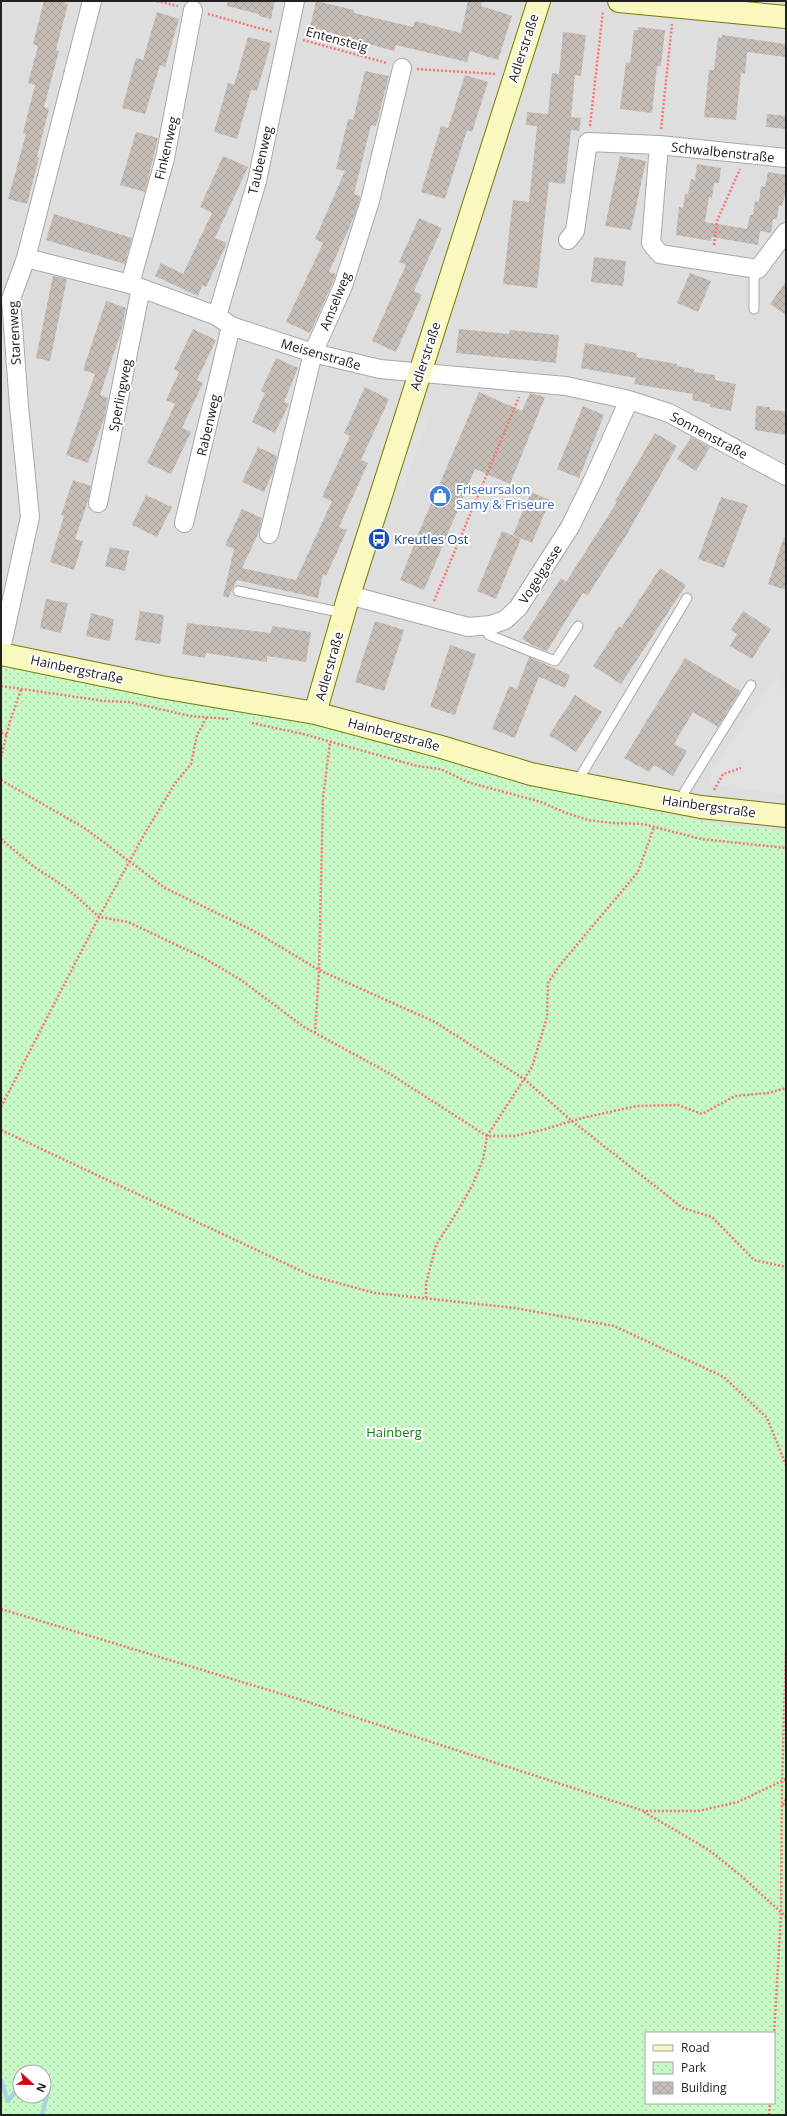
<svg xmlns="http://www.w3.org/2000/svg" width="787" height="2116" viewBox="0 0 787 2116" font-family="'Open Sans',sans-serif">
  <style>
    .residential { fill: #dfdede }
    .park { fill: url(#park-dots); fill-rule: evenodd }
    .parking { fill: #e1e1e1 }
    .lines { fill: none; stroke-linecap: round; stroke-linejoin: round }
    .stream { stroke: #a9d6de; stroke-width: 4.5 }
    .building { fill: url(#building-cross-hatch) }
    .lane-casing { stroke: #a8a8a8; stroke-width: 11 }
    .street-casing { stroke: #a8a8a8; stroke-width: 20 }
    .secondary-casing { stroke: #767a06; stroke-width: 24 }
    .path { stroke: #f87672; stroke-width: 2.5; stroke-dasharray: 2 2; stroke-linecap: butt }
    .lane { stroke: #fff; stroke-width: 9 }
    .street { stroke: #fff; stroke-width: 18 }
    .secondary { stroke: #f9f8be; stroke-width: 22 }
    .labels { text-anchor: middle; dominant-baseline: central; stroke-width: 4; stroke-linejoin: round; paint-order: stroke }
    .street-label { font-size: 13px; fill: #212121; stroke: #fff }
    .shop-label { font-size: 13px; fill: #366cbe; stroke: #fff; text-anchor: start }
    .transit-label { font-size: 13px; fill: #164399; stroke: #fff; text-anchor: start }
    .park-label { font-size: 13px; fill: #0d810e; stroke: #fff }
  </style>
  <defs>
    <pattern id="park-dots" width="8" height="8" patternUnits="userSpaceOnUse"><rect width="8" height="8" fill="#c7f9c7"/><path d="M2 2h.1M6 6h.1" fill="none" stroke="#abd5ab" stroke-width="1.8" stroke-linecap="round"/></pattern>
    <pattern id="building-cross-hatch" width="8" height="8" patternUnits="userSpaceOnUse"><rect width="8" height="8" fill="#c6bdb7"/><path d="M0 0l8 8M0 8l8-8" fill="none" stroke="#aaa29d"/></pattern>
  </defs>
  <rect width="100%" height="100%" fill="#f1ede8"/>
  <!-- residential -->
  <path class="residential" d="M1,1H786V841L1,674Z"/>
  <!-- park -->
  <path class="park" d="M1,664L283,711L574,794L716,824L786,831V2115H1ZM646,2033H774V2103H646ZM20,2072H44V2096H20Z"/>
  <!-- parking -->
  <path class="parking" d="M429,418L404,488L392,489L415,419Z
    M777,675L786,698V795L710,784L711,772Z"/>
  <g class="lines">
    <!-- stream -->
    <path class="stream" d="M1,2080L8,2101L20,2086
      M42,2115L49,2088L44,2084"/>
  </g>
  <!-- building -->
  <path class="building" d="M44,1H66L65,4H68L56,50L59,51L44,107L49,109L37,157L39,158L27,204L8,199L26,134L23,133L35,85L28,83L38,46L33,44Z
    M228,1H275L271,19L259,16V14L227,6Z
    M316,1L354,10V13L413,27L415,21L461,33L468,1H482L481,6L512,16L498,60L470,51L467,62L396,45L394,51L310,27Z
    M157,12L179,19L165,67L160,65L145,114L122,108L136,58L143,60Z
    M638,27L665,30L661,66H657L652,113L620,109L626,62L630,63L634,30H638Z
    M563,32L586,35L581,76L575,75L571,117L581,118L579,131L571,130L565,184L549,182L537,288L503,284L513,200L529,202L537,126L526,125L527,112L548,114L552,73L559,74Z
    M722,35L786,44V57L747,52L745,74L741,73L736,120L704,117L709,70H714L718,37L722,38Z
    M248,37L271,43L257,91L251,90L237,139L214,132L228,83L234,85Z
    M365,71L389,76L376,126L371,125L354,194L360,196V198L354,217L329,272L336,274L333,282L310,333L286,322L323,243L315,239L345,171L336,169L348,119L353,120Z
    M465,75L488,82L472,132L467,130L445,199L421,192L441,126L448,128Z
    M767,114L786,116V129L766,127Z
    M136,132L158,138L145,192L120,185Z
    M223,156L248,167L215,238L227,243L206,287L202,285L198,296L155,276L161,263L183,274L212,213L200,207Z
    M620,156L646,161L631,230L605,226Z
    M697,164L721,168L719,183H714L712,198L709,197L705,222L747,229L750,215H753L755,201L759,202L761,186L765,187L768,172L786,175V191L782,206L779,205L777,219H773L771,233L760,231L758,245L712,237L711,241L676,235L679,207L683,208L685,194H688L691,179L695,180Z
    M54,214L132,238L125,264L46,240Z
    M419,218L442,228L414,291L422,295L396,352L372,341L406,265L399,262Z
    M594,257L626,261L623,286L591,282Z
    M690,273L711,281L698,312L677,303Z
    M53,276L67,279L50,361L36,358Z
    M786,281V315L770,304Z
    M106,301L126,308L121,332L100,395L108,398L104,419L88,463L66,455L95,374L83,370Z
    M193,329L216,340L197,380L203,383L182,428L191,432L171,474L147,463L175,404L166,400L179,372L174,369Z
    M459,329L509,334L510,330L559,335L556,363L456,353Z
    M585,343L637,353L636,357L677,364V366L694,369V372L715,375V380L736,384L731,411L710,407V404L692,400L693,394L634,384L636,378L581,368Z
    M276,358L298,368L284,402L289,404L275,433L252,422L265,393L261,391Z
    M365,387L389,399L361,460L368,463L339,527L347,530L326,576L323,574L318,598L237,580L228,598L223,596L234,549L225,545L242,509L262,518L259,532L242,568L296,580L332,501L322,497L350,436L344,433Z
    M479,392L522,411L530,393L545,397L510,484L475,469L424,590L400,580L419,532Z
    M583,406L604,415L579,478L557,469Z
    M756,406L770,407V410L785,411L786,435L755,430Z
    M655,433L677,446L627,534L588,595L583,593L547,651L534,646L522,639L561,578L566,582L617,502L615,501Z
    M691,437L710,447L696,471L677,459Z
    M258,447L277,456L273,472L264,492L242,482Z
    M73,480L91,486L88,501L75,539L83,541L74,570L50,562L64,516L61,515Z
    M531,492L550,500L532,543L513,535Z
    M146,495L172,507L157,537L132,525Z
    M721,497L748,505L724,568L698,559Z
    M502,531L521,539L496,599L477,591Z
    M784,537L786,538V590L768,584Z
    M110,547L129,551L125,571L105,566Z
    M660,568L686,585L621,684L593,666L619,626L621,628Z
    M46,599L68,603L61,633L40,628Z
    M140,611L164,615L160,644L135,640Z
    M743,611L771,629L752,659L730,646L737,634L731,630Z
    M91,613L114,619L110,641L86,636Z
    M375,621L404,630L384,691L355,682Z
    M187,623L271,633L272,626L311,632L306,662L267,656V662L206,653L205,658L182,654Z
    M450,645L476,654L455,715L430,707Z
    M529,657L570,675L565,688L539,677L515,738L492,729L509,686L517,689Z
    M685,658L740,691L718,727L693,712L674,744L687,751L673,776L654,765L649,772L624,758Z
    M575,695L602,712L576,752L549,735Z"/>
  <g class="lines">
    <!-- lane casing -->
    <g class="lane-casing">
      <path id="lane" d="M754,309V279L758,269
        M238,591L344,613
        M484,627L489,635L555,661L578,626
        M577,782L687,598
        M680,803L685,791L751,685"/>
    </g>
    <!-- street casing -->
    <g class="street-casing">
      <path id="street" d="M659,145L786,158
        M568,240L575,231L588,142L659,145L651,243L660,254L758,269L786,232
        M26,258L130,284L217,316L231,326L313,353L380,369L566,386L629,400L669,413L786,476
        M130,284L165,158L193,10
        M217,316L257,181L295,1
        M98,503L141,288
        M184,523L231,326
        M269,534L313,353L343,286L370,201L402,68
        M349,595L468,627L491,625L505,620L518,608L570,527L594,478L629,400
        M1,649L30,517L19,406L11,299L26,258L92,1"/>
    </g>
    <!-- secondary casing -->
    <g class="secondary-casing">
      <path id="secondary" d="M619,1L786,17
        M1,654L161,687L315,713L438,746L531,774L576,783L701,807L786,816
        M315,713L349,595L539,1"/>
    </g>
    <!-- path -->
    <path class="path" d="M157,1L178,6
      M208,14L273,32
      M303,40L387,63
      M417,69L496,74
      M590,126L603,11
      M661,129L672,24
      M714,245L717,221L740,169
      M434,601L519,397
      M1,686L104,701L129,702L190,716L229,719
      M252,723L303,734L417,766L441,769L467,782L541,802L566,813L588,820L612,823L643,824L701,839L786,848
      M1,733L7,735
      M1,757L10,721L21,690
      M1,780L86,829L165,888L254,931L319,970L435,1022L524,1079L572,1121L683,1208L712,1217L754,1260L786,1267
      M714,790L723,774L741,768
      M1,839L33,866L68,889L99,917L128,922L204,958L241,980L304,1027L387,1072L487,1136H514L542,1130L582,1118L637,1106L678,1105L702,1114L735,1096L768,1093L786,1088
      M315,1033L319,970L323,798L330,742
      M1,1107L99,917L145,833L174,785L191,764L197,735L207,717
      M1,1130L312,1276L375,1293L515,1308L614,1326L724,1377L767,1418L786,1465
      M426,1298V1284L436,1245L459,1209L473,1184L483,1160L487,1136L532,1067L547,1017L548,983L560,965L638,872L654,827
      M1,1609L308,1702L644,1811H698L738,1802L786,1779
      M783,1805L786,1799
      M644,1812L709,1850L746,1880L786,1917
      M774,2035L781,1914L782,1782L786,1650
      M769,2115L770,2103"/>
    <!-- lane -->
    <use href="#lane" class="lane"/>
    <!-- street -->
    <use href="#street" class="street"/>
    <!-- secondary -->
    <use href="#secondary" class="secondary"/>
  </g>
  <!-- icons -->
  <defs>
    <g id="shop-disc" transform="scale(1.15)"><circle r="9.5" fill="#3f7fe0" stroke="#fff"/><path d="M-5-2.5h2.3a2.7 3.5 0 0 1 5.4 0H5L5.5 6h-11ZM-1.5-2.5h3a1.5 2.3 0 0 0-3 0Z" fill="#fff"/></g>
    <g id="bus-disc" transform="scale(1.15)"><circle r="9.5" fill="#1a4fb4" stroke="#fff"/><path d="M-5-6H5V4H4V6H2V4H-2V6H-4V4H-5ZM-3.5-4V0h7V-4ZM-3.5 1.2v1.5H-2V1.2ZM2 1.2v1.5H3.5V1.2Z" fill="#fff"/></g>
  </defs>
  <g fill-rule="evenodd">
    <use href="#shop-disc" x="440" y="496"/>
    <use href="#bus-disc" x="379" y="539"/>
  </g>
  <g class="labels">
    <!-- street labels -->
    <g class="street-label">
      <text transform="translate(337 39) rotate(15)">Entensteig</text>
      <text transform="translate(523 48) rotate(-72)">Adlerstraße</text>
      <text transform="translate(166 148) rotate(-77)">Finkenweg</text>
      <text transform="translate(723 152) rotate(6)">Schwalbenstraße</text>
      <text transform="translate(260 160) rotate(-77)">Taubenweg</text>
      <text transform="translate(335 301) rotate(-68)">Amselweg</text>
      <text transform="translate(14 333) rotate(-93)">Starenweg</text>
      <text transform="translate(321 354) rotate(16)">Meisenstraße</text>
      <text transform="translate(425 356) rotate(-72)">Adlerstraße</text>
      <text transform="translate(120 395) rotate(-79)">Sperlingweg</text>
      <text transform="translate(208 425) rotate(-77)">Rabenweg</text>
      <text transform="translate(709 435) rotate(28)">Sonnenstraße</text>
      <text transform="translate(540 574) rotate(-57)">Vogelgasse</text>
      <text transform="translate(329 666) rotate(-74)">Adlerstraße</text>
      <text transform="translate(77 669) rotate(12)">Hainbergstraße</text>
      <text transform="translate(394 734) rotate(15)">Hainbergstraße</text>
      <text transform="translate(709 806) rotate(8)">Hainbergstraße</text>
    </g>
    <!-- shop labels -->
    <g class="shop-label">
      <text x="456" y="489">Friseursalon<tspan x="456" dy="15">Samy &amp; Friseure</tspan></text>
    </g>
    <!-- transit labels -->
    <g class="transit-label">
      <text x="394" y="539">Kreutles Ost</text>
    </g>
    <!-- park labels -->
    <g class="park-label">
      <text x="394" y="1432">Hainberg</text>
    </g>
  </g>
  <!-- border -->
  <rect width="787" height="2116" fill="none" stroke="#212121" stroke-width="4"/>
  <!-- legend -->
  <rect x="645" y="2032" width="130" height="72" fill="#ffffff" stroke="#a6a6a6"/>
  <rect x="653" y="2045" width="20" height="6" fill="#f9f8be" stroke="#a6a6a6"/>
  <text x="681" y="2052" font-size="12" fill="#212121">Road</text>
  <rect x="653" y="2062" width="20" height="12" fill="url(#park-dots)" stroke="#a6a6a6"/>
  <text x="681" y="2072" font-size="12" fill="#212121">Park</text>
  <rect x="653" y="2082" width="20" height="12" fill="url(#building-cross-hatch)" stroke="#a6a6a6"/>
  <text x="681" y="2092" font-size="12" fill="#212121">Building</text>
  <!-- north arrow -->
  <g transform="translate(32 2084) rotate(112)"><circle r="19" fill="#ffffff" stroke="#a6a6a6"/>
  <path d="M0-3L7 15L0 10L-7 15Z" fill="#d00312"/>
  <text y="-6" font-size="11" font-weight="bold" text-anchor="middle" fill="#212121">N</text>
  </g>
</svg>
